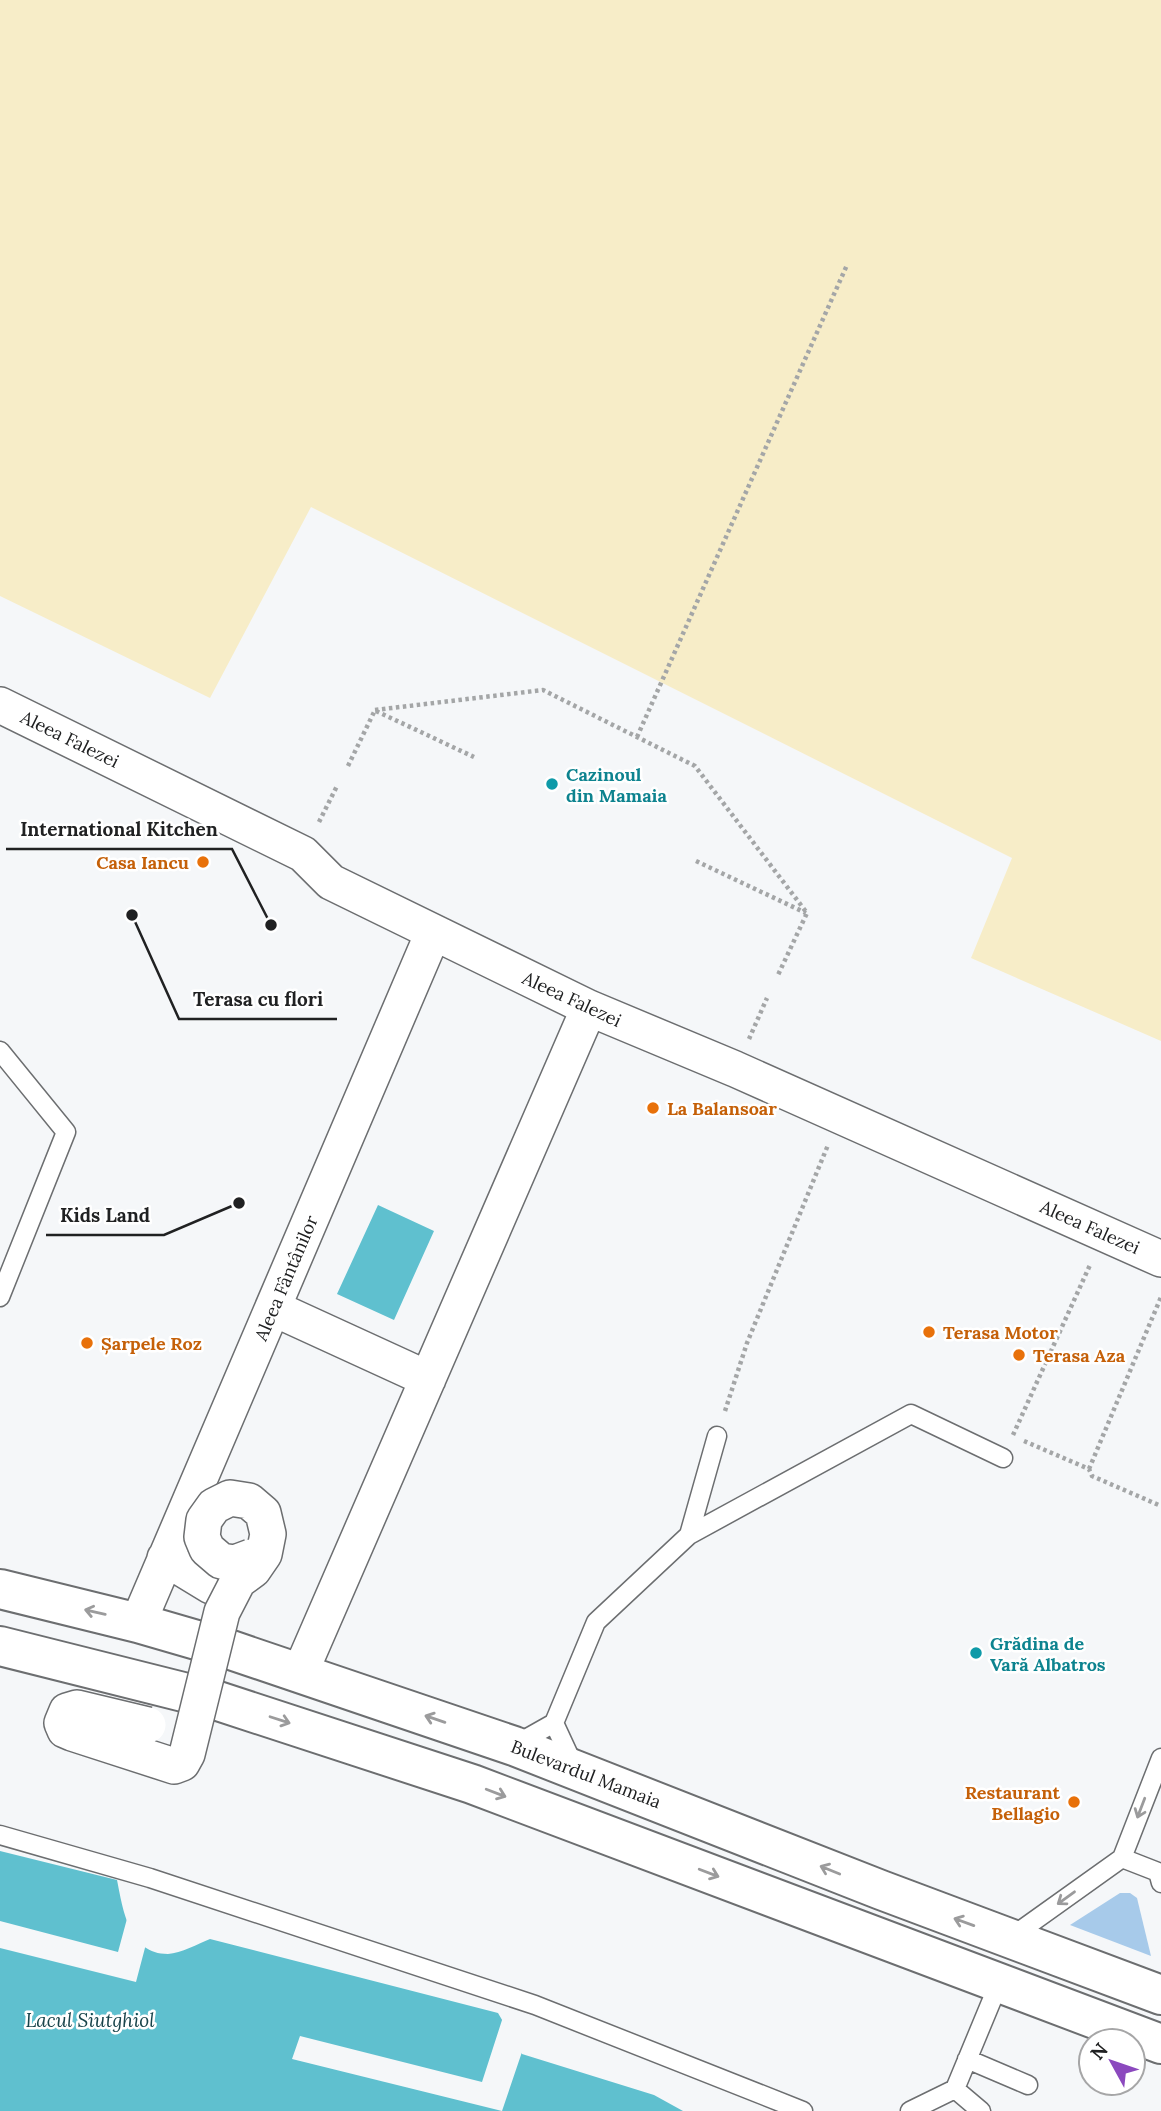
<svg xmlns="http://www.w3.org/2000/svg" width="1161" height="2111" viewBox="0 0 1161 2111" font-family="Lora,serif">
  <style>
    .green { fill: #a7caea }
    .sand { fill: #f7edc8 }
    .water { fill: #5fc0cf }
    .pier { fill: #f5f7f9 }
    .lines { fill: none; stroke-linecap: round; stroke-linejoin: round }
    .lane-casing { stroke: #6c6e70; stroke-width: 21 }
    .street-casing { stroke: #6c6e70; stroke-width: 38 }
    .secondary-casing { stroke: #6c6e70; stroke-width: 42 }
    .path { stroke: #a4a6a7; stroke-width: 4.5; stroke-dasharray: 3.5 3.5; stroke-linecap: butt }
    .lane { stroke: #fff; stroke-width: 18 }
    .street { stroke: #fff; stroke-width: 35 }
    .secondary { stroke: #fff; stroke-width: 38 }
    .street-bridge-casing { stroke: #6c6e70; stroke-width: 38; stroke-linecap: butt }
    .street-bridge { stroke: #fff; stroke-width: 35 }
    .oneway { stroke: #9b9b9c }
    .culture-dot { fill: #0f9aa8; stroke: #fff; stroke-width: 2.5 }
    .food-dot { fill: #e8710a; stroke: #fff; stroke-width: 2.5 }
    .labels { text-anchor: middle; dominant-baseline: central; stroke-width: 5; stroke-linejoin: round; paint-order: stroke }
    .street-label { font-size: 18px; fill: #202122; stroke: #fff }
    .culture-label { font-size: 18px; font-weight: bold; fill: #0d838f; stroke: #fff; text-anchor: start }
    .food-label { font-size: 18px; font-weight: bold; fill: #c56008; stroke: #fff; text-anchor: start }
    .water-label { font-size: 19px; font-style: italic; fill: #17434a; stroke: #fff }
    .leader { fill: none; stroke: #202122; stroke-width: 2.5 }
    .callout-dot { fill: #202122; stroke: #fff; stroke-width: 2.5 }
    .callout-label { font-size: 19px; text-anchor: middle; font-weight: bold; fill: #202122; stroke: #fff; stroke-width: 5; stroke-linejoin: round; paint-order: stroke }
  </style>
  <rect width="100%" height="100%" fill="#f5f7f9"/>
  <!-- green -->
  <path class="green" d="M1120,1893H1130L1137,1898L1151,1956L1070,1925Z"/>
  <!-- sand -->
  <path class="sand" d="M0,0H1161V1041L971,958L1012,858L311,507L210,698L0,596Z"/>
  <!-- water -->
  <path class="water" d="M378,1205L434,1231L394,1320L337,1294Z
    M0,1851L117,1880C123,1910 129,1954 168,1954C181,1953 198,1944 210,1939L498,2013L522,2054L654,2095L683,2111H0Z"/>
  <!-- pier -->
  <path class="pier" d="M128,1915L129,1921L146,1944L136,1982L0,1948V1921L118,1952Z
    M503,2017L523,2049L502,2111L292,2059L300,2036L482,2082Z"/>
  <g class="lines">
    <!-- lane casing -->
    <g class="lane-casing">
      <path id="lane" d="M0,1051L66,1132L0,1297
        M689,1535L717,1436
        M554,1723L573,1764
        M515,1745L554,1723L596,1622L689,1535L911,1414L1003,1458
        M0,1835L150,1878L535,2005L803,2111
        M1122,1858L1158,1872L1161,1883
        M1010,1938L1122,1858L1161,1758
        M967,2059L1028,2085
        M910,2111L955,2089
        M981,2111L955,2089L999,1983"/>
    </g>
    <!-- street casing -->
    <g class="street-casing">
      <path id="street" d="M0,705L303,854L331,882L589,1008L735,1069L1161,1259
        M273,1308L428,1379
        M165,1558L211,1586C226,1580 248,1573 254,1558
        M138,1623L433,933
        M300,1673L589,1008"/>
    </g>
    <!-- secondary casing -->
    <g class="secondary-casing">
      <path id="secondary" d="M0,1589L138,1623L231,1650L514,1746L881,1890L1161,1995
        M0,1646L215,1700L472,1784L1161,2044"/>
    </g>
    <!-- path -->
    <path class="path" d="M375,710L543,690L695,766L807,913L778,975
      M376,711L474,757
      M637,737L847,265
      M348,766L375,710
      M319,822L337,786
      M696,861L806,913
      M749,1039L767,998
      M725,1411L747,1343L828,1145
      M1013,1435L1090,1265
      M1024,1441L1089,1469L1092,1476L1161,1506
      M1089,1469L1161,1297"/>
    <!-- lane -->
    <use href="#lane" class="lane"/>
    <!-- street -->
    <use href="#street" class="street"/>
    <!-- secondary -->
    <use href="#secondary" class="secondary"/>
    <!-- street-bridge casing -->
    <g class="street-bridge-casing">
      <path id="street-bridge" d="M148,1725L77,1708L67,1711L62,1723L65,1730L72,1733L174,1766L182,1763L187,1754L222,1612L238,1581L253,1570L264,1554L268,1534L263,1513L249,1501L230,1498L214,1506L204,1520L202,1537L207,1549L221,1561L235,1563L251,1557"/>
    </g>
    <!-- street-bridge -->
    <use href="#street-bridge" class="street-bridge"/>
  </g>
  <!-- one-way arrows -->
  <defs><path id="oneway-shaft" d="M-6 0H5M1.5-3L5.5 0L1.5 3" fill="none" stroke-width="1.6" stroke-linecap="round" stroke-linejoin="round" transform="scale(1.75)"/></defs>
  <g class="oneway">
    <use href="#oneway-shaft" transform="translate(95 1612) rotate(-167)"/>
    <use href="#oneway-shaft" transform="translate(435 1719) rotate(-161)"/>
    <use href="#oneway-shaft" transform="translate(280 1720) rotate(18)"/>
    <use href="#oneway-shaft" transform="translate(496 1793) rotate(21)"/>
    <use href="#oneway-shaft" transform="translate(1141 1808) rotate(111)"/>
    <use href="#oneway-shaft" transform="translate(830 1870) rotate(-158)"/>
    <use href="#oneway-shaft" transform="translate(709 1873) rotate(21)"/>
    <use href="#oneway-shaft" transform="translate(1066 1898) rotate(144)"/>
    <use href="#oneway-shaft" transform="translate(964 1922) rotate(-160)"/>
  </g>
  <!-- markers -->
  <g class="culture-dot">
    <circle cx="552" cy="784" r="7"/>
    <circle cx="976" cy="1653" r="7"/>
  </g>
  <g class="food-dot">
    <circle cx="203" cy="862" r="7"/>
    <circle cx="653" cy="1108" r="7"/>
    <circle cx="929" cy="1332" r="7"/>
    <circle cx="87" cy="1343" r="7"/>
    <circle cx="1019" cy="1355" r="7"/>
    <circle cx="1074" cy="1802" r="7"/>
  </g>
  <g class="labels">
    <!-- street labels -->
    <g class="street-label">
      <text transform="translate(70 739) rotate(26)">Aleea Falezei</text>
      <text transform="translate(572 999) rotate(25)">Aleea Falezei</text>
      <text transform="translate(1090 1227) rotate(24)">Aleea Falezei</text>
      <text transform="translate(286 1278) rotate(-67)">Aleea Fântânilor</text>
      <text transform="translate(586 1774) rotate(21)">Bulevardul Mamaia</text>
    </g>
    <!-- culture labels -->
    <g class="culture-label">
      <text x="566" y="774">Cazinoul<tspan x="566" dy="21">din Mamaia</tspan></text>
      <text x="990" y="1643">Grădina de<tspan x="990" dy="21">Vară Albatros</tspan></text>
    </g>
    <!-- food labels -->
    <g class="food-label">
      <text x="189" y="862" text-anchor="end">Casa Iancu</text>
      <text x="667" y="1108">La Balansoar</text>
      <text x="943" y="1332">Terasa Motor</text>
      <text x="101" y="1343">Șarpele Roz</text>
      <text x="1033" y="1355">Terasa Aza</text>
      <text x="1060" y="1792" text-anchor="end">Restaurant<tspan x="1060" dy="21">Bellagio</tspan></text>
    </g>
    <!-- water labels -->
    <g class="water-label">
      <text x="90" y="2020">Lacul Siutghiol</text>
    </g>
  </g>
  <!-- callouts -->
  <path class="leader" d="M271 925L232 849H6M132 915L179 1019H337M239 1203L164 1235H46"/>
  <g class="callout-dot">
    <circle cx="271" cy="925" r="7"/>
    <circle cx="132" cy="915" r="7"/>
    <circle cx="239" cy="1203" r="7"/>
  </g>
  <g class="callout-label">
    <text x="119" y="836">International Kitchen</text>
    <text x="258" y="1006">Terasa cu flori</text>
    <text x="105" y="1222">Kids Land</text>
  </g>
  <!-- north arrow -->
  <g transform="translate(1112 2062) rotate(310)"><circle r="33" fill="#ffffff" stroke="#a6a6a7" stroke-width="2"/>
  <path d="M0-5L12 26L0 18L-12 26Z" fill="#8b49be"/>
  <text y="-10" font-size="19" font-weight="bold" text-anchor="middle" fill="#202122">N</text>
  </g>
</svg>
